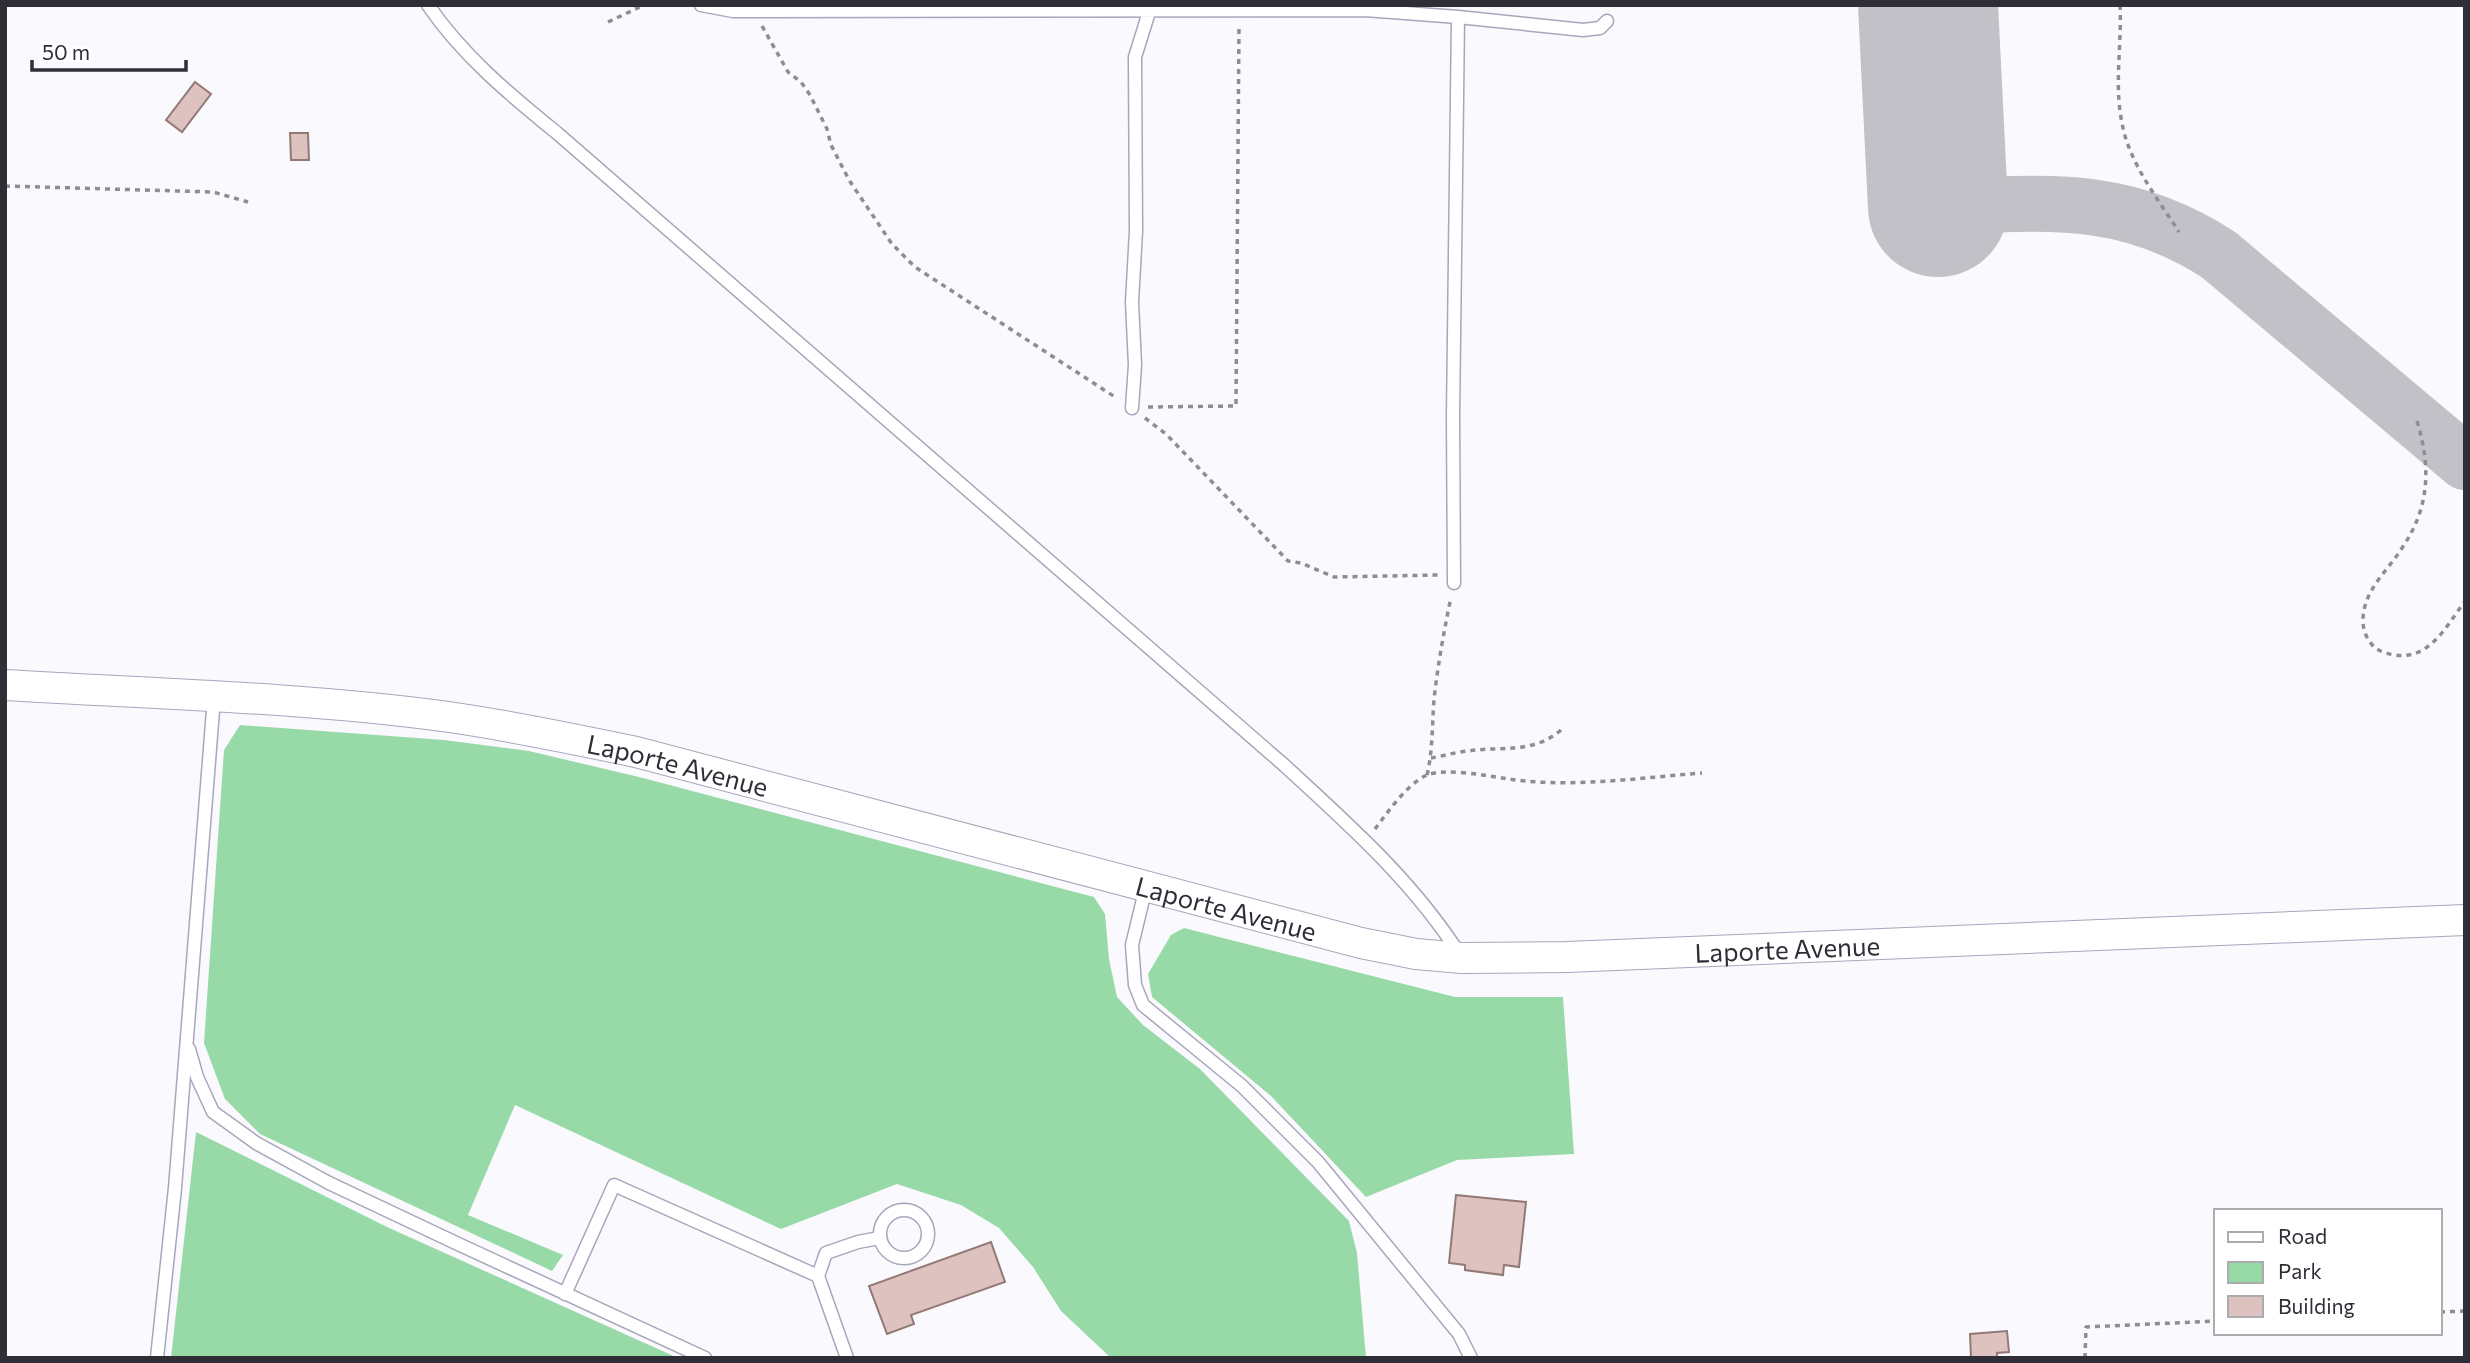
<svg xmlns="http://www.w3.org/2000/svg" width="2470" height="1363" viewBox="0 0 2470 1363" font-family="Commissioner,sans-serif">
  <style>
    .green { fill: #97daa7 }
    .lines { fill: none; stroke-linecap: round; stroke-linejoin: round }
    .taxiway { stroke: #c2c1c7; stroke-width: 56 }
    .runway { stroke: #c2c1c7; stroke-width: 140 }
    .building { fill: #ddc2bf; stroke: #917976; stroke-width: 2 }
    .service-casing { stroke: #a8a6bb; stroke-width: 15 }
    .tertiary-casing { stroke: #a8a6bb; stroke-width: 32 }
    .path { stroke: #8e8d95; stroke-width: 3.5; stroke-dasharray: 5 5; stroke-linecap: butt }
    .service { stroke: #fff; stroke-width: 12 }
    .tertiary { stroke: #fff; stroke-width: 30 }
    .labels { text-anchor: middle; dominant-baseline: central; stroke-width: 7; stroke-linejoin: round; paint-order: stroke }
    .street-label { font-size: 26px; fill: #2f2e37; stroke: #fff }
  </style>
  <rect width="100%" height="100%" fill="#faf9fe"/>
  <!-- green -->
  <path class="green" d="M240,725L444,740L529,751L643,778L1094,897L1105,914L1109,959L1117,997L1143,1025L1200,1069L1349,1221L1357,1253L1366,1358H1111L1061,1311L1033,1267L999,1228L961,1205L897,1184L781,1229L515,1105L468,1215L563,1255L552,1271L260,1134L225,1099L204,1043L224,750Z
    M1184,928L1455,997H1563L1574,1154L1457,1160L1366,1197L1271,1096L1152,997L1148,974L1171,935Z
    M196,1132L387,1227L678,1358H171Z"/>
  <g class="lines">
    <!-- taxiway -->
    <path class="taxiway" d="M1938,207C2046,203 2124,193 2219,255L2465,462"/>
    <!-- runway -->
    <path class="runway" d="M1928,5L1938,207"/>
  </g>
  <!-- building -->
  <path class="building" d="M195,82L211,94L182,132L166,120Z
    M290,133H308L309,160H291Z
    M1456,1195L1526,1202L1519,1267L1504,1265L1503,1275L1465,1270V1265L1449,1263Z
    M991,1242L1005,1282L911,1315L914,1324L887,1334L869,1286Z
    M2007,1331L2009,1352L1997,1353V1358H1971L1970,1334Z"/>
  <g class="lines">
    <!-- service casing -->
    <g class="service-casing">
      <path id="service" d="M428,5C463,56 509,94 557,133L1284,765C1349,825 1412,880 1460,955
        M701,5L733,11L1365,10L1458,17L1453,417L1454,583
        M1458,17L1583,30L1600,28L1607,21
        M1132,408L1135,365L1132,302L1136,231L1135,57L1149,12
        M1146,887L1132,945L1135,985L1143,1005L1242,1086L1318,1162L1459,1334L1471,1358
        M189,1049L197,1077L213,1112L256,1143L329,1183L456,1243L705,1358
        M880 1234a24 24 0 1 1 48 0a24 24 0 1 1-48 0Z
        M818,1276L826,1253L858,1242L879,1238
        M565,1294L614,1185L818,1276L847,1358
        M157,1358L175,1188L214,698"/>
    </g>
    <!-- tertiary casing -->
    <g class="tertiary-casing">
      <g id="tertiary">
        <path id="s1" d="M5,685C153,694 302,697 449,717C512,726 574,739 636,752L1361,943L1416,954L1462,958L1567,957L2465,920"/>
      </g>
    </g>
    <!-- path -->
    <path class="path" d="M2120,5C2122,44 2114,85 2122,123C2129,163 2158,199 2179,232
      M608,22L644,5
      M762,26L788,72L801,82L810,95L827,129L831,145L849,180L892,244L915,267L1115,397
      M5,186L213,192L248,202
      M1148,407L1236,406L1239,26
      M1145,418L1166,434L1288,561L1301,563L1334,577L1438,575
      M2417,421C2431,467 2430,507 2402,548C2387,572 2362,591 2363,623C2364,635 2371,648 2383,652C2426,667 2443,631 2465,601
      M1431,758C1443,756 1456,752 1468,751C1502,746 1535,754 1562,729
      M1427,775C1433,750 1432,724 1434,699C1438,664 1444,631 1451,597
      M1375,829C1387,813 1408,783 1427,775C1444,768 1484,775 1502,778C1567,789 1636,778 1702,773
      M2440,1312L2465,1311
      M2085,1358L2086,1327L2216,1321"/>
    <!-- service -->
    <use href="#service" class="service"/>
    <!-- tertiary -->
    <use href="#tertiary" class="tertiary"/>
  </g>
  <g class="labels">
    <!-- street labels -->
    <g class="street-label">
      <text stroke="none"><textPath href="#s1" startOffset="679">Laporte Avenue</textPath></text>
      <text stroke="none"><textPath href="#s1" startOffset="1246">Laporte Avenue</textPath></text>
      <text stroke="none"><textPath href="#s1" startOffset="1813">Laporte Avenue</textPath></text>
    </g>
  </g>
  <!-- border -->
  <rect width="2470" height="1363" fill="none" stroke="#2f2e37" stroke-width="14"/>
  <!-- legend -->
  <rect x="2214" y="1209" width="228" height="126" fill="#ffffff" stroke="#acabaf" stroke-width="2"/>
  <rect x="2228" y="1232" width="35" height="10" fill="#ffffff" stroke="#acabaf" stroke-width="2"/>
  <text x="2278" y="1244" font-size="21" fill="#2f2e37">Road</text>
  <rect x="2228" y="1262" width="35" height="21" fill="#97daa7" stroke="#acabaf" stroke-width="2"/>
  <text x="2278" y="1279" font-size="21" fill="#2f2e37">Park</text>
  <rect x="2228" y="1296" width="35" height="21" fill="#ddc2bf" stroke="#acabaf" stroke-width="2"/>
  <text x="2278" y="1314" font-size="21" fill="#2f2e37">Building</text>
  <!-- scale -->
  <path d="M32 60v10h154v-10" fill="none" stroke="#2f2e37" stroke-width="3.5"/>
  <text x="42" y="60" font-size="21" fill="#2f2e37" stroke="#ffffff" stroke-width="5" paint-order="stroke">50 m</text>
</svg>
